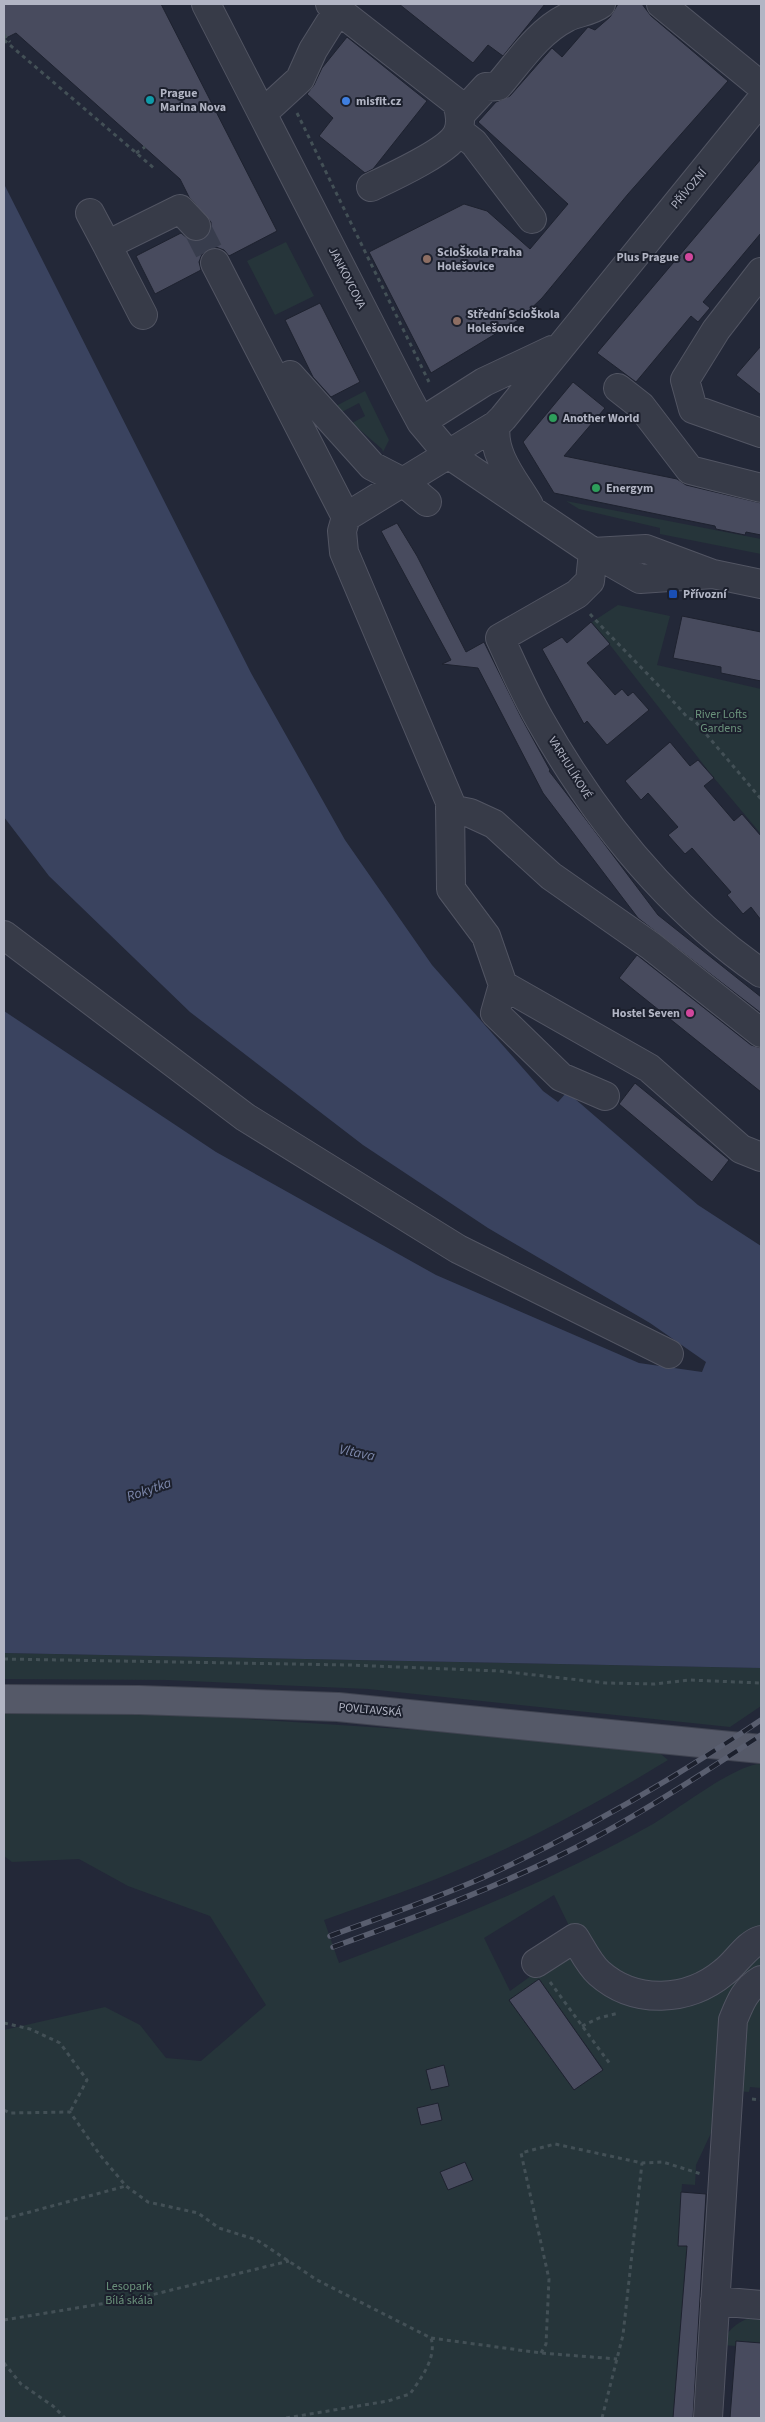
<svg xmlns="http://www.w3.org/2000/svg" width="765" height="2422" viewBox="0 0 765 2422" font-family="'Source Sans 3',sans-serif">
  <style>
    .green { fill: #26353a; fill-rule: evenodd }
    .water { fill: #3a435f }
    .building { fill: #484b5e; stroke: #1e222f }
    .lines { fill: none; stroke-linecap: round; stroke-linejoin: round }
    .minor-tunnel { stroke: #383d4d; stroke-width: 28; stroke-dasharray: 28 14; stroke-linecap: butt }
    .minor-casing { stroke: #525563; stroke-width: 30 }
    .major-casing { stroke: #404451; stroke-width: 30 }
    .path { stroke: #435056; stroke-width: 3; stroke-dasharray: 4 4; stroke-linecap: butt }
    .minor { stroke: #373b48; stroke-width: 28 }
    .major { stroke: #555968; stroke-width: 28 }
    .rail-casing { stroke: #595e6f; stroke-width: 5.5 }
    .rail { stroke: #1c202d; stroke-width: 4; stroke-dasharray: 11; stroke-linecap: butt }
    .culture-dot { fill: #0f9aa8; stroke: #1c202d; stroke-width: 2 }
    .shop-dot { fill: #3f7fe0; stroke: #1c202d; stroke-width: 2 }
    .hotel-dot { fill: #d1479c; stroke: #1c202d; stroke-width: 2 }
    .education-dot { fill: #8d6e63; stroke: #1c202d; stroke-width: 2 }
    .leisure-dot { fill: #2e9e5b; stroke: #1c202d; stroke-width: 2 }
    .transit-dot { fill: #1a4fb4; stroke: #1c202d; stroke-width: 2 }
    .labels { text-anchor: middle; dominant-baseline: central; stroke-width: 4; stroke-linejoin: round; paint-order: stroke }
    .poi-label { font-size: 12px; font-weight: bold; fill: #b2b5c4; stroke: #1c202d; text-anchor: start }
    .street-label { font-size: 12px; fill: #b2b5c4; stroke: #1c202d }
    .park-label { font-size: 12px; fill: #6b937c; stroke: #1c202d }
    .water-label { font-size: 14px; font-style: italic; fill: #7c87aa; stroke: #1c202d }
  </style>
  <rect width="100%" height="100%" fill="#232838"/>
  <!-- green -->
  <path class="green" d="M286,242L314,296L275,315L247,261Z
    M365,391L389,440L383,452L382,449L352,423L365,416L359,403L340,413L334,407Z
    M566,501L761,539V554L660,534V528L579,509Z
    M618,605L670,616L657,665L761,689V834L714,778L592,622Z
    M4,1653L761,1668V1706L730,1727L368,1689L167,1680L4,1679Z
    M107,1710L417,1730L656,1750L668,1760C606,1798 541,1834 474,1863C425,1885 374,1902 324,1920L339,1963C447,1923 553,1880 653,1824C677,1810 737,1763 761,1764V1972L718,2118L696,2165L695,2185L682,2184L678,2245L687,2246L673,2418H4V2030L105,2007L140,2025L166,2058L201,2061L266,2005L210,1916L128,1886L79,1859L12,1862L4,1856V1711ZM554,1895L575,1938L573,1946L510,1991L484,1938ZM539,1979L603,2069L574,2090L509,2000Z
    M761,1991V2088L750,2087L749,2092L737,2091L744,2019Z
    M761,2316V2343L736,2341V2346L720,2345C729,2328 742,2317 761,2316Z"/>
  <!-- water -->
  <path class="water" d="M4,184L251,673L345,840L432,965L543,1091L558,1102L567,1092L698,1205L761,1246V1668L4,1653V1011L216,1152L436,1275L639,1363L702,1372L706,1362L650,1323L488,1228L363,1145L190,1012L49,876L4,817Z"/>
  <!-- building -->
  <path class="building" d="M4,4H161L277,231L229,256L224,250L216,247L207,249L202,254L199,262L201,270L155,294L136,256L181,233L191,241H200L206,238L211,231V222L189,197L180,179L16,33L4,39Z
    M399,4H545L503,56L488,45L473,63Z
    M618,4H642L651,16L728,81L628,194L542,298L520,319L431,373L369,252L464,204L487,211L530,249L568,204L478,122L496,102L510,96L552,48L562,57L588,27L595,30L610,17Z
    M347,37L427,101L373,169L365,173L319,136L333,118L307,94L314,85L322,68Z
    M761,159V233L703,302L710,308L698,322L691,316L636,382L597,353Z
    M320,303L360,382L331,397L313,377L285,320Z
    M761,346V395L736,375Z
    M573,382L605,408L564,456L677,479L686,485L761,503V535L746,532L745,535L716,529L715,526L554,493L523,442Z
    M397,523L417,556L466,652L484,642L521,717L550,770L549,771L563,789L658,915L761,997V1013L638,918L543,793L478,668L442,664L451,660L381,531Z
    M682,616L761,632V681L721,673V667L673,658Z
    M591,622L610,644L587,663L615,695L622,689L628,696L633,692L649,710L607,745L587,721L584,724L542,649L562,637L567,643Z
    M670,742L690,766L698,760L714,778L704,786L734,821L742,814L761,836V920L751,907L743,914L727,895L731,892L692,848L685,854L668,835L678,827L648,793L641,800L625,781Z
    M637,955L751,1045L761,1048V1092L619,978Z
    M635,1083L729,1160L712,1182L619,1104Z
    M539,1979L603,2070L574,2090L509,2000Z
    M444,2065L449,2086L431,2090L426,2070Z
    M438,2103L442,2120L421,2125L417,2108Z
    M465,2162L473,2180L448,2190L440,2172Z
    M681,2192L706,2194L693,2418H673L687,2246H678Z
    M736,2341L761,2343V2418H730Z"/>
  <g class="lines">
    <!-- minor-tunnel -->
    <path class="minor-tunnel" d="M196,226L215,263"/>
    <!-- minor casing -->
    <g class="minor-casing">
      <path id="minor" d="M206,4L406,394L421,422L448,454L593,552L640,579L713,574
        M661,4L761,86
        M338,10L456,102C460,111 462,121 458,132C451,150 390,178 371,187
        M264,112L300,79L313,50L338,10L330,4
        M461,114L486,87L498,86C518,63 538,32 566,18C577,12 590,12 601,4
        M459,131L474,143L532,219
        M90,213L107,245L180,209L196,226
        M107,245L143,315
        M215,263L346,517L342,531L344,552L450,802L451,889L486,936L503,985L649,1068L741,1149L761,1157
        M761,272L716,330L685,380L693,409L761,433
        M290,375L372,466L403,482L427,502
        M618,388L641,406L690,470L761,488
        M421,422L484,382L552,350
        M496,425C491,454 515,481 529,505
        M346,517L496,425L503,418L761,100
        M593,552L590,581L577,594L500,638C513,666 525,694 540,720C596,819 668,908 761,973
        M593,552L646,549L713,574L761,584
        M450,809L470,813L494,824L551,876L651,946L761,1033
        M4,935L245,1117L458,1249L669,1354
        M503,985L495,1013L561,1077L605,1096
        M536,1963L575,1938C582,1949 589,1964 599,1973C635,2005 688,2002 724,1972C735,1964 748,1943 761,1940
        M715,2301L761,2305
        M708,2418L733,2020C740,2003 745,1989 761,1980"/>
    </g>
    <!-- major casing -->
    <g class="major-casing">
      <path id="major" d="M4,1699L139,1700L338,1707L761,1749"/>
    </g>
    <!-- path -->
    <path class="path" d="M4,35L10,42
      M4,40L155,169
      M216,112L225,107
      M297,113L429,382
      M136,153L145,147
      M590,614C622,649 656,681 687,717L695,721L761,799
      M4,1659L349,1665L499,1671L606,1683L655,1684L689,1680L761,1683
      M550,1982L610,2064
      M4,2023L30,2029L60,2043L87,2080L70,2112
      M582,2026L599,2018L619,2013
      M752,2099L761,2100
      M4,2110L10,2113L70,2112L100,2155L126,2186L148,2202L198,2213L219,2228L257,2240L317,2280L431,2338C437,2358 421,2378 410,2394L388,2401L286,2418
      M4,2219L126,2186
      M4,2320L143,2297L289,2261
      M431,2338L541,2353L617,2359
      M541,2353L546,2344L549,2279L521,2153L555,2144L642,2163L663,2162L701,2174
      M4,2363L21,2384L53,2406L65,2418
      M602,2418L623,2335L642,2163"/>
    <!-- minor -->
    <use href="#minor" class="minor"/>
    <!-- major -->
    <use href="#major" class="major"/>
    <!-- rail casing -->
    <g class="rail-casing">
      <path id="rail" d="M330,1936C381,1917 432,1900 482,1878C579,1834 672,1780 761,1720
        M333,1947C422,1915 512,1882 596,1837C653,1806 707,1771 761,1735"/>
    </g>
    <!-- rail -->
    <use href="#rail" class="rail"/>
  </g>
  <!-- markers -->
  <circle class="culture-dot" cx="150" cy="100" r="5"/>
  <circle class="shop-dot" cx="346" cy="101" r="5"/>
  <g class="hotel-dot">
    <circle cx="689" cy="257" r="5"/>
    <circle cx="690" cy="1013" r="5"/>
  </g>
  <g class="education-dot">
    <circle cx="427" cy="259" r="5"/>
    <circle cx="457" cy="321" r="5"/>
  </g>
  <g class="leisure-dot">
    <circle cx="553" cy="418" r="5"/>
    <circle cx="596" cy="488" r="5"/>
  </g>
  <rect class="transit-dot" x="668" y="589" width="10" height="10" rx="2.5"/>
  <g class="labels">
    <!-- poi labels -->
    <g class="poi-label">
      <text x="160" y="93">Prague<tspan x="160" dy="14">Marina Nova</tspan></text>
      <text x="356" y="101">misfit.cz</text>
      <text x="437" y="252">ScioŠkola Praha<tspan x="437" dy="14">Holešovice</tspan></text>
      <text x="679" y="257" text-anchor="end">Plus Prague</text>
      <text x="467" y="314">Střední ScioŠkola<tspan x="467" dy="14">Holešovice</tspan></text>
      <text x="563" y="418">Another World</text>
      <text x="606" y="488">Energym</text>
      <text x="683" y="594">Přívozní</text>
      <text x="680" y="1013" text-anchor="end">Hostel Seven</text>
    </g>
    <!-- street labels -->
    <g class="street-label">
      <text transform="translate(689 189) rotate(-50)">PŘÍVOZNÍ</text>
      <text transform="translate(347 278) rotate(63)">JANKOVCOVA</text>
      <text transform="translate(570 768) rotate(58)">VARHULÍKOVÉ</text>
      <text transform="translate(370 1710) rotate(5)">POVLTAVSKÁ</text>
    </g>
    <!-- park labels -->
    <g class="park-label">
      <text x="721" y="714">River Lofts<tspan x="721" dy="14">Gardens</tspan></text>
      <text x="129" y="2286">Lesopark<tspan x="129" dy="14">Bílá skála</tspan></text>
    </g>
    <!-- water labels -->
    <g class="water-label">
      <text transform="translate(357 1453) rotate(12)">Vltava</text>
      <text transform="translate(149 1490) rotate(-19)">Rokytka</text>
    </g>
  </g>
  <!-- border -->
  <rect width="765" height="2422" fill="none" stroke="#b2b5c4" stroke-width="10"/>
</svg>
